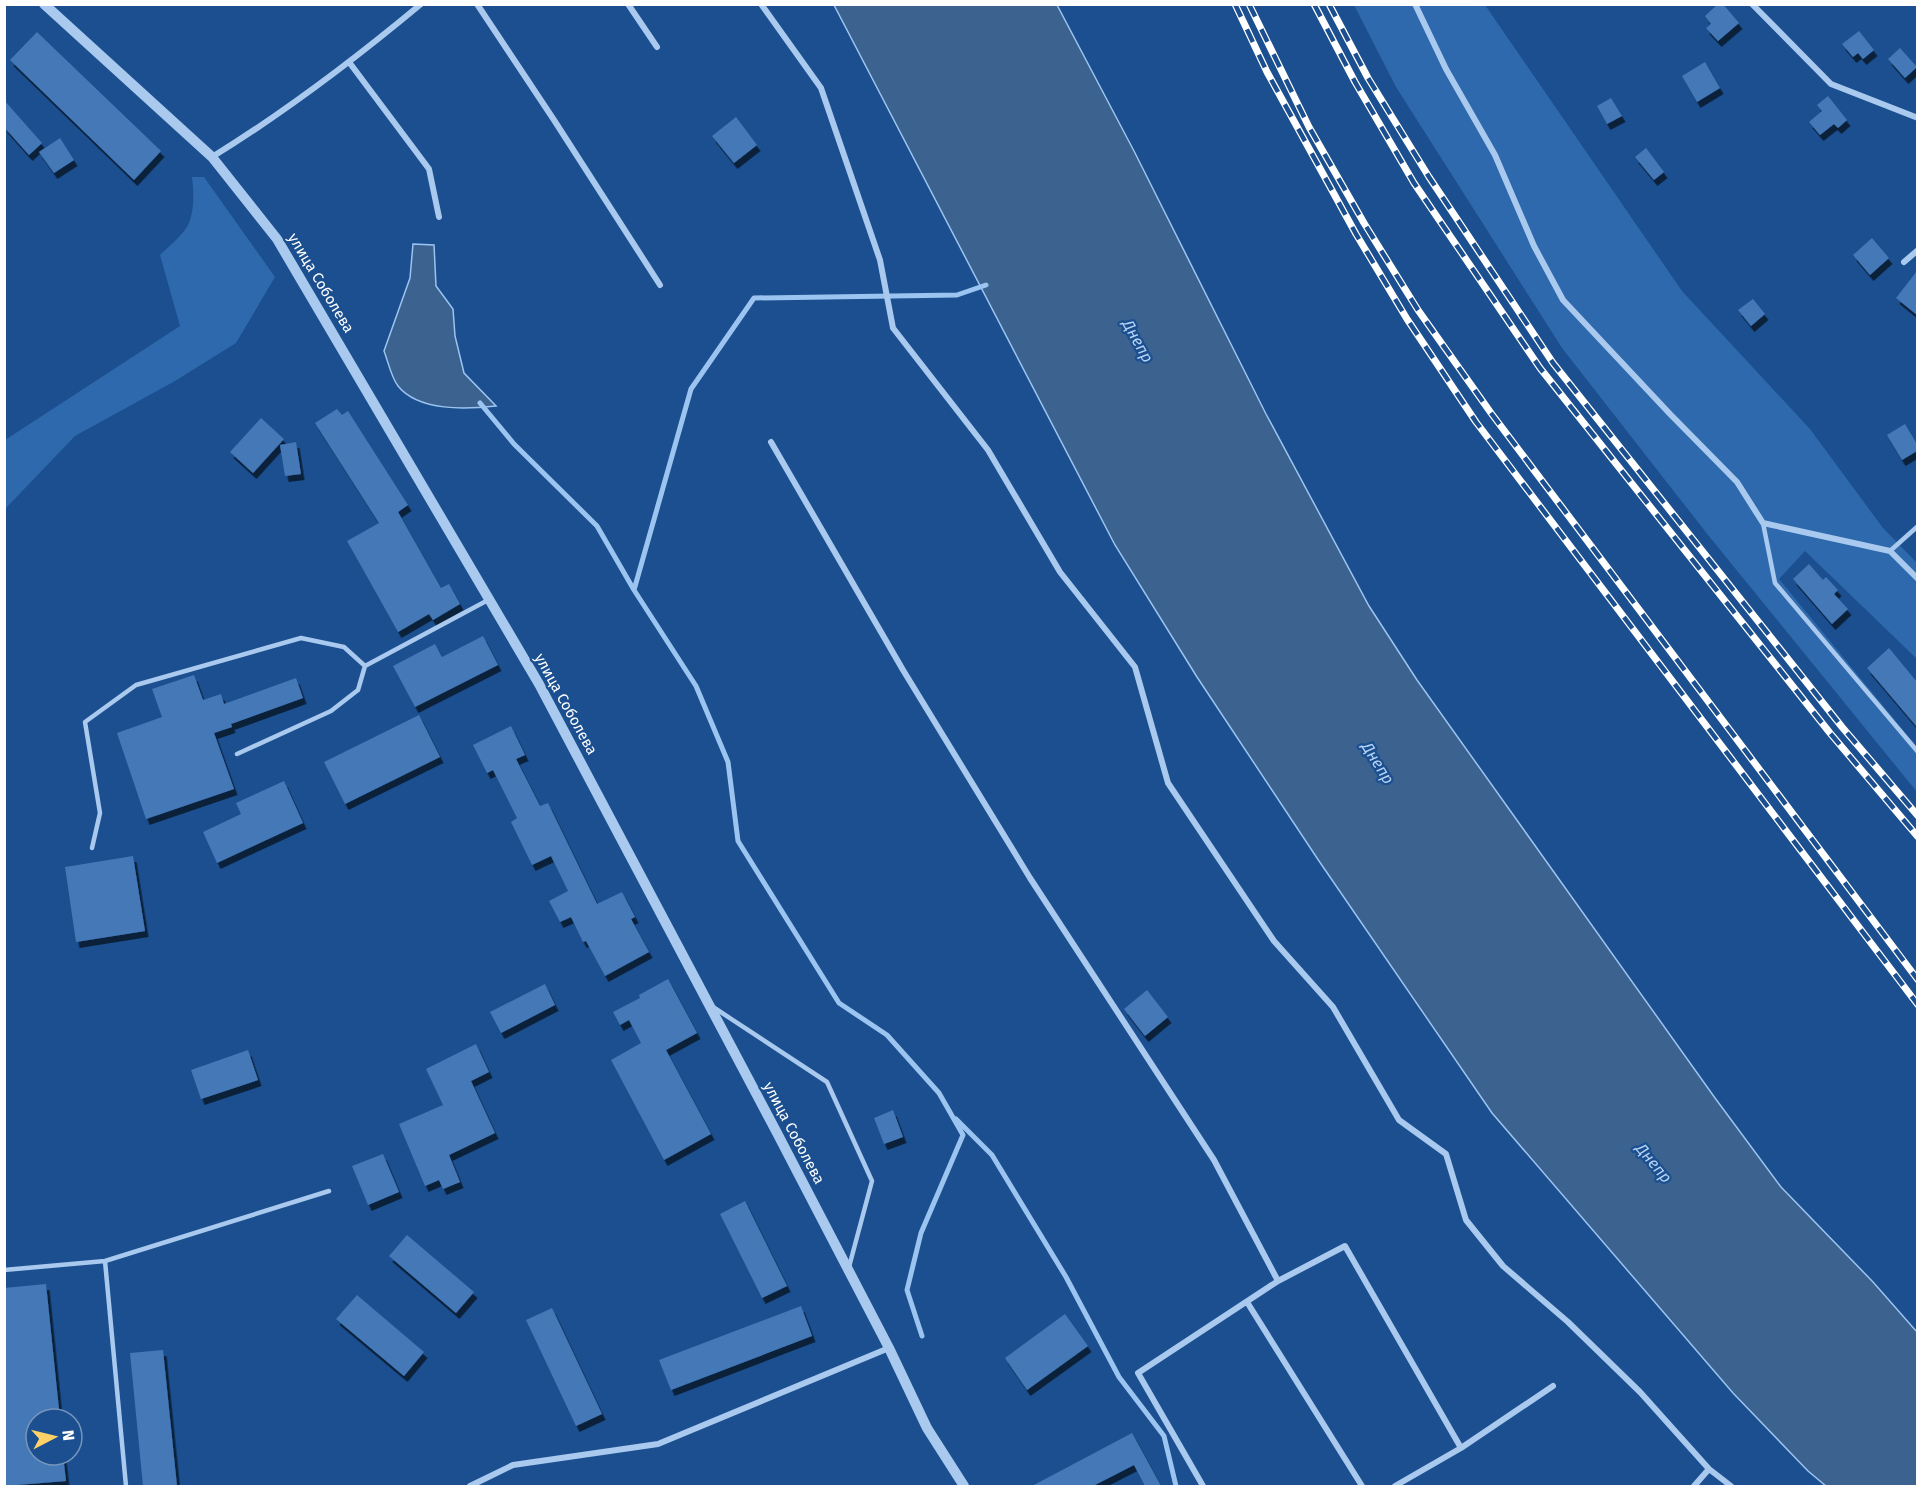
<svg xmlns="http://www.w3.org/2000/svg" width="1922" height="1491" viewBox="0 0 1922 1491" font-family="'Fira Sans',sans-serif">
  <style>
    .green { fill: #2e69ad }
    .water { fill: #3c6290; stroke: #9cc4f0; stroke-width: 1.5 }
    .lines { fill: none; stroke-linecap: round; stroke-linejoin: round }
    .stream { stroke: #9cc4f0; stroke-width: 5 }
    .building { fill: #4478b7; filter: url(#shadow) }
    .service { stroke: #a9c9ee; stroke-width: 4.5 }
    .minor { stroke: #a9c9ee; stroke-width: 6 }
    .tertiary { stroke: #a9c9ee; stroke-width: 10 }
    .rail-casing { stroke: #fff; stroke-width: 7 }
    .rail { stroke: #1b4f8f; stroke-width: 4.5; stroke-dasharray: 14; stroke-linecap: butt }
    .labels { text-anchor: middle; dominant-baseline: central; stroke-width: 4.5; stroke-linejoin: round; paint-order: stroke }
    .street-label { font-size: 15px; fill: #fff; stroke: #1b4f8f }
    .water-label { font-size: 16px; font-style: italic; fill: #b5d3f5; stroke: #1b4f8f }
  </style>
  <defs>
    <filter id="shadow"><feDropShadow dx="3.5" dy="6" stdDeviation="0" flood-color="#0009"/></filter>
  </defs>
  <rect width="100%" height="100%" fill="#1b4f8f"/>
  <!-- green -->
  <path class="green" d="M1354,5H1485L1682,291L1810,429L1883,528L1917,563V659L1805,551L1779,579L1917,747V792L1708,535L1562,348L1396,87Z
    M192,177H204L275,277L236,343L175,381L75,436L5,509V440L180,326L160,255C168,247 178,239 185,230C195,216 194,193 192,177Z"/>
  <!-- water -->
  <path class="water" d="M834,5H1057L1134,151L1266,414L1369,606L1417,680L1715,1098L1781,1187L1873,1282L1917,1332V1486H1826L1808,1471L1733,1393L1492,1113L1319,861L1197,677L1115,545Z
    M413,244L434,245L436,286L453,309L455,336L464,373L496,406C467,409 419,412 398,386C391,377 388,361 384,351L410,278Z"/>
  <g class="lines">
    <!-- stream -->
    <path class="stream" d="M480,403L514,444L597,526L634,590L696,686L728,762L738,841L839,1003L887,1035L939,1093L963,1135L921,1233L907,1290L922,1336
      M634,590L691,389L754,298L957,295L986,285
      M956,1119L992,1155L1066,1277L1119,1377L1164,1436L1176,1486"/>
  </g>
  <!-- building -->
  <path class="building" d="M1718,4H1723L1739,23L1718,41L1706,28L1711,24L1705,16Z
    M1859,31L1874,50L1863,59L1858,53L1853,57L1842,44Z
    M37,32L161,151L134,180L10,60Z
    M1900,48L1917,67L1905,78L1888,59Z
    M1705,62L1720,88L1697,102L1682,76Z
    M1828,96L1847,120L1838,128L1834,124L1820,135L1809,122L1822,111L1817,105Z
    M1611,98L1622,116L1607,124L1597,106Z
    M4,100L42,143L29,155L4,127Z
    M736,117L757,145L734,163L712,136Z
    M60,138L74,160L54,173L39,152Z
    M1646,148L1664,172L1654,180L1635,157Z
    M1872,238L1889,258L1870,275L1853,255Z
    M1917,271V315L1896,298Z
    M1753,299L1765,314L1751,326L1738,310Z
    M337,409L342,415L348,411L408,505L398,512L441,588L449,584L460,604L433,620L429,614L398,632L347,541L379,523L315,423Z
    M261,418L284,439L253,473L230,452Z
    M1905,424L1917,444V451L1902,460L1887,435Z
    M296,442L301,474L285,476L280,445Z
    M1809,564L1823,580L1826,577L1838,590L1834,594L1848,609L1832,624L1793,579Z
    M483,636L498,665L415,707L393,666L435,644L442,657Z
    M1889,648L1917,682V727L1867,668Z
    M194,675L203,700L221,694L224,704L296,678L303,698L231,724L232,727L214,733L234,789L146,819L117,733L162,717L152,689Z
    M419,715L440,757L345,804L324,762Z
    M511,726L525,755L516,759L540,806L548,803L597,904L622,892L635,917L631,919L649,952L605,976L586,941L583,942L571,917L560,922L549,901L568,891L551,856L532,865L511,822L517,818L493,770L487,773L473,745Z
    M284,781L303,823L217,863L203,832L241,814L236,803Z
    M133,856L145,931L76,942L65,867Z
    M668,979L697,1033L666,1050L711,1134L664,1160L611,1060L641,1043L629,1020L620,1025L613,1012L640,998L639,995Z
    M545,984L555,1005L501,1033L490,1012Z
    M1147,990L1168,1017L1145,1036L1124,1009Z
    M476,1044L489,1072L471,1081L495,1133L449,1155L460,1182L443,1189L439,1180L425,1186L399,1124L443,1105L426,1069Z
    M248,1050L258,1080L201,1099L191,1070Z
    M893,1110L903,1137L884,1144L874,1118Z
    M383,1154L399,1192L368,1205L352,1166Z
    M745,1201L787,1286L762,1298L720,1214Z
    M407,1235L474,1292L456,1313L389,1256Z
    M46,1284L60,1419H36V1455H63L66,1481L4,1486V1288Z
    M357,1295L424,1352L404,1376L336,1319Z
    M801,1306L812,1336L671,1390L659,1360Z
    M552,1308L602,1414L576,1426L526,1320Z
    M1065,1314L1088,1346L1027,1390L1005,1358Z
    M163,1350L177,1486H143L130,1353Z
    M1132,1433L1161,1486H1145L1134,1465L1093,1486H1032Z"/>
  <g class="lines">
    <!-- service -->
    <path class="service" d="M1763,523L1775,583L1918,752
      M1890,551L1918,526
      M237,754L331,711L358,690L365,666
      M92,848L100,813L85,722L136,685L301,638L344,647L365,666L490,599
      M713,1007L827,1082L872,1181L849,1267
      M105,1261L126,1486
      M4,1270L105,1261L329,1191"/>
    <!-- minor -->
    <path class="minor" d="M477,4L554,120L660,285
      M628,4L657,47
      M761,4L821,88L880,260L893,328L988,450L1060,572L1135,667L1168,783L1274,941L1333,1007L1399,1120L1446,1154L1466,1220L1503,1266L1568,1322L1640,1392L1709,1469L1694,1486
      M1415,4L1446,69L1495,155L1534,246L1563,300L1670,414L1737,482L1763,523L1890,551L1918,579
      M1752,4L1831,84L1918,118
      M349,62L429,169L439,217
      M212,157C285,112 355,59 421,4
      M1904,262L1918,250
      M771,442L903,670L1030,878L1214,1160L1278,1281L1138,1373L1203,1486
      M1278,1281L1345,1246L1461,1448L1395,1486
      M1247,1302L1362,1486
      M1461,1448L1553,1386
      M1709,1469L1731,1486
      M470,1486L513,1465L658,1444L889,1348"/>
    <!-- tertiary -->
    <path class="tertiary" d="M44,4L212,157L277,239L539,684L776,1131L889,1348L927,1428L964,1486"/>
    <!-- rail casing -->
    <g class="rail-casing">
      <path id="rail" d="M1235,4L1267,72L1356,234L1407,319L1476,422L1918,1005
        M1249,4L1309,127L1364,223L1418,310L1491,413L1918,980
        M1314,4L1355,82L1414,183L1540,368L1830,733L1918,837
        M1329,4L1368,78L1429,177L1553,363L1842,727L1918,816"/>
    </g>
    <!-- rail -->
    <use href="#rail" class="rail"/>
  </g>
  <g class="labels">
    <!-- street labels -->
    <g class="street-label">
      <text transform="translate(321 283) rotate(59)">улица Соболева</text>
      <text transform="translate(566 704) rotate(61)">улица Соболева</text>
      <text transform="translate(794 1133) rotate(62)">улица Соболева</text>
    </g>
    <!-- water labels -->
    <g class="water-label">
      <text transform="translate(1138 341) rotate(61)">Днепр</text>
      <text transform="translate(1378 763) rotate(58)">Днепр</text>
      <text transform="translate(1654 1163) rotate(50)">Днепр</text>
    </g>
  </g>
  <!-- border -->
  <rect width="1922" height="1491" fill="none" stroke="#ffffff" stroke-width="12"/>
  <!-- north arrow -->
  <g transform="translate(54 1437) rotate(83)"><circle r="28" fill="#1b4f8f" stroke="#7695bc" stroke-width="1.5"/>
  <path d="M0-4.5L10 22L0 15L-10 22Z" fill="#ffd166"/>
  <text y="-9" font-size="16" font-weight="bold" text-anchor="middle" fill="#ffffff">N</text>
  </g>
</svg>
